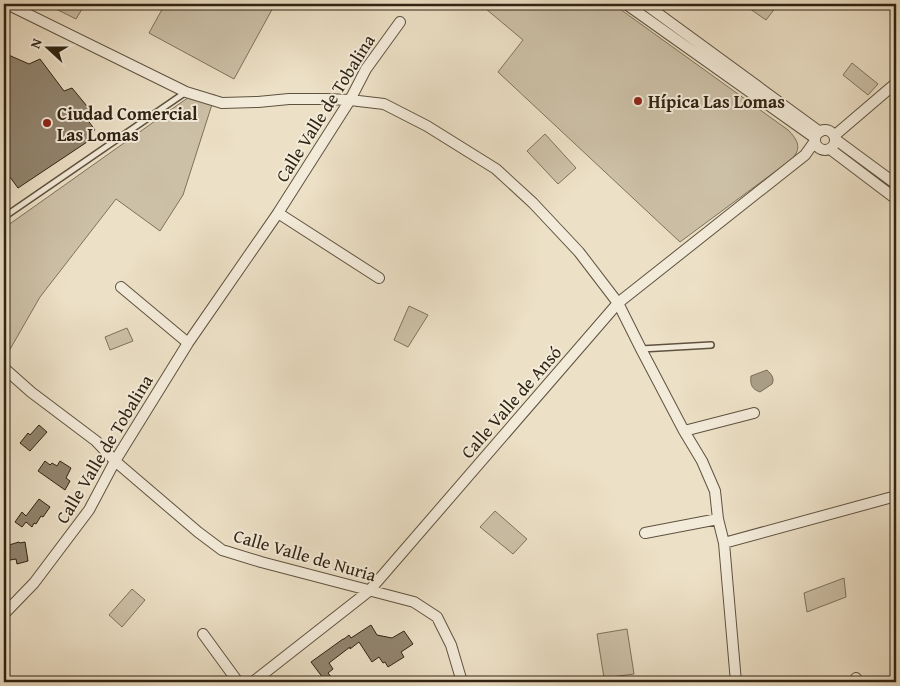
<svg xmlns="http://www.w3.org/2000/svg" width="900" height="686" viewBox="0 0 900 686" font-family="'Gentium Book Plus',serif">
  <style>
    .green { fill: #ccc0a7; stroke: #7e725c }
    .water { fill: #aca089; stroke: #7a6e59 }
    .building { fill: #928570; stroke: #302312 }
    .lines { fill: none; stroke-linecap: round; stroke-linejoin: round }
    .service-casing { stroke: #5f523f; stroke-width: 8 }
    .minor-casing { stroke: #5f523f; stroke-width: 12 }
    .service { stroke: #f3ebda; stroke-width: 5 }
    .minor { stroke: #f3ebda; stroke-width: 10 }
    .poi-dot { fill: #8f2418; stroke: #f3ebda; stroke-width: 2 }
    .labels { text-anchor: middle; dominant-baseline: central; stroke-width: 4; stroke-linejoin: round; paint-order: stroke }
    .poi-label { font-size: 18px; font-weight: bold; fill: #302312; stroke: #f3ebda; text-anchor: start }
    .street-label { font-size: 18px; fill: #302312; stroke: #f3ebda }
  </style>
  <rect width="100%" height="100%" fill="#ece0c6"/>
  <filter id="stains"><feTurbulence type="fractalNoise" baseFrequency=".004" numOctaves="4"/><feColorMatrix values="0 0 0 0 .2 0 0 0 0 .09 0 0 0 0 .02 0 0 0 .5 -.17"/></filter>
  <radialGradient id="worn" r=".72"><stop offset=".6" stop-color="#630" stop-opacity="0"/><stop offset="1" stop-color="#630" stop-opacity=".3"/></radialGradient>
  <!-- green -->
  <path class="green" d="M46,4H85L76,19Z
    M165,4H275L234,79L149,33Z
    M480,4H613L788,130C798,140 802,148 792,159L680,242L498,72L523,40Z
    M743,4H772L776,7L766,20Z
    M852,63L878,84L868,95L843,75Z
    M196,92L215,95L183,195L160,231L116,199L40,297L5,358L4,356V228Z
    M545,134L576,168L558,184L527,151Z
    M409,306L428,315L408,347L394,340Z
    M127,328L133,341L110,350L105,337Z
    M495,511L527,539L513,554L480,527Z
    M844,578L846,597L807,612L804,593Z
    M132,589L145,600L122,627L109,615Z
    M627,629L634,674L604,678L597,634Z"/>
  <!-- water -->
  <path class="water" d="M767,370C771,374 775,378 772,384L760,392C752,389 750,385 751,376Z"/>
  <!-- building -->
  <path class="building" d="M4,53L29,64L40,59L64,91L72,88L91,111L84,115L95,130L87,134L90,140L18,188L7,173L4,175Z
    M39,425L47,432L30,451L20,443L28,433L30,435Z
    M45,461L50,465L52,463L57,466L60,461L71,468L66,478L70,481L65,490L38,471Z
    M39,499L50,507L43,517L41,516L36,524L34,523L32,527L26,522L22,527L15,522L22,512L26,516Z
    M19,542L20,543L25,542L28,561L17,564L16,559L4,561V550L10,548L9,545Z
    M371,625L377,635L392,638L404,631L413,644L401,652L404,657L388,667L385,662L383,663L379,657L372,662L359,642L350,649V647L329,663L333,669L328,673L335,682H326L311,662L343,639H344L349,635L351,638Z"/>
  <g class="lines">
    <!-- service casing -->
    <g class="service-casing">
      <path id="service" d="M4,217L186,92
        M641,349L711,345"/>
    </g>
    <!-- minor casing -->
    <g class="minor-casing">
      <path id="minor" d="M7,4L186,92L222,103L258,102L289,99H326L350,100L384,104L427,126L496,169L533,203L579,252L618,303L641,349L684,431L702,461L715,491L718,519L724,543L736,682
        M626,4L815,138
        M645,4L820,132
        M815 140a10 10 0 1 1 20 0a10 10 0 1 1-20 0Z
        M834,136L896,83
        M835,139L896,184
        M830,149L896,199
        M278,213L379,278
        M121,287L188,343
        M4,368L31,392L96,441L115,461L198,532L222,550L261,562L414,602L437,617L451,645L462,682
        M684,431L754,413
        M645,533L718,519
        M724,543L896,496
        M4,614L34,583L89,510L115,461L188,343L278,213L350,100L366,69L400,22
        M203,634L238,682
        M856,678L858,682
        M253,682L369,591L618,303L805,155L815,141"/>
    </g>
    <!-- service -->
    <use href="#service" class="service"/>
    <!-- minor -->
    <use href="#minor" class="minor"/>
  </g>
  <!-- markers -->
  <g class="poi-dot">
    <circle cx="638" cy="101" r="5"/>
    <circle cx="47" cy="123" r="5"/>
  </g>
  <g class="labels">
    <!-- poi labels -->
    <g class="poi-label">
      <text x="648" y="101">Hípica Las Lomas</text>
      <text x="57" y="113">Ciudad Comercial<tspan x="57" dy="21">Las Lomas</tspan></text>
    </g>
    <!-- street labels -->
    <g class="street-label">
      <text transform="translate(325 108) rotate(-58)">Calle Valle de Tobalina</text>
      <text transform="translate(511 402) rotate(-49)">Calle Valle de Ansó</text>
      <text transform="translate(104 449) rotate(-59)">Calle Valle de Tobalina</text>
      <text transform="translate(305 555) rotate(16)">Calle Valle de Nuria</text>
    </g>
  </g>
  <!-- margin -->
  <rect width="900" height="686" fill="none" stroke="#ece0c6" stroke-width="20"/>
  <rect x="5" y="5" width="890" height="676" fill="none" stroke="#302312" stroke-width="2.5"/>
  <rect x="10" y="10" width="880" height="666" fill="none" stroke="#302312"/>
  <!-- north arrow -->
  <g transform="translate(48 48) rotate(291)" stroke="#f3ebda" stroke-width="4" paint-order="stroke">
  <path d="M0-4L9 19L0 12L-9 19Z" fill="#302312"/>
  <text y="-8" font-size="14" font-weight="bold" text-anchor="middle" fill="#302312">N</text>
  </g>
  <rect width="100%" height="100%" filter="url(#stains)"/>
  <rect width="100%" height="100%" fill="url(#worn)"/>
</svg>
